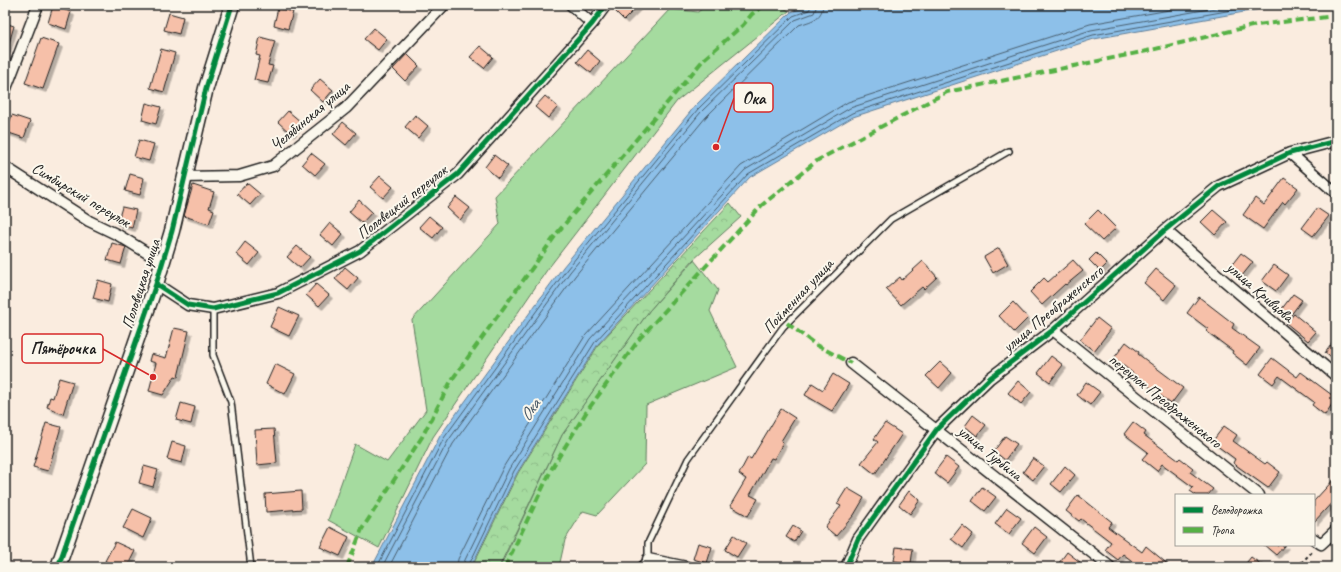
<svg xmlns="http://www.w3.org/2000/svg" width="1341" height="572" viewBox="0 0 1341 572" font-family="Caveat,sans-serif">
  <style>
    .green { fill: #a5db9f; stroke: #607c5e }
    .forest { fill: url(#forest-crowns); stroke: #607c5e }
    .water { fill: #8dc0e9; stroke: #607e97 }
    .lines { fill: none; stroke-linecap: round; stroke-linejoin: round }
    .shore { stroke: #495e6e; stroke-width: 1 }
    .building { fill: #f6c0a9; stroke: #1c1c1c; filter: url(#shadow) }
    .lane-casing { stroke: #1c1c1c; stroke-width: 8 }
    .street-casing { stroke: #1c1c1c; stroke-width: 13 }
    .secondary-casing { stroke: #1c1c1c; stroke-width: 17 }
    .path { stroke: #1c1c1c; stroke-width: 2; stroke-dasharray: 3 3; stroke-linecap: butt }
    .lane { stroke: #fbf7ec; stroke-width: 5 }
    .street { stroke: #fbf7ec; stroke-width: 10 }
    .secondary { stroke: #fbf7ec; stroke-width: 14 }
    .quiet { stroke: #55b145; stroke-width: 4; stroke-dasharray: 8 4; stroke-linecap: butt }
    .cycleway-casing { stroke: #fbf7ec; stroke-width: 8 }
    .cycleway { stroke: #00873e; stroke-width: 5 }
    .labels { text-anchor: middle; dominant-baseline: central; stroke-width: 4; stroke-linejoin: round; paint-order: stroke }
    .street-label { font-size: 16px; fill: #1c1c1c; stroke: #fbf7ec }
    .water-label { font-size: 17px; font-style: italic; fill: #445564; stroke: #fbf7ec }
    .leader { fill: none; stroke: #d62828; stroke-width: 1.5 }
    .callout-dot { fill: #d62828; stroke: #fbf7ec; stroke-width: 1.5 }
    .callout { fill: #fbf7ec; stroke: #d62828; stroke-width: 1.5 }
    .callout-label { font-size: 17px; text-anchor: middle; font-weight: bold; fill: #1c1c1c }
  </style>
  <defs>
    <pattern id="forest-crowns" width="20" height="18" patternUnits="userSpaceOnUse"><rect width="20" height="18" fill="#a5db9f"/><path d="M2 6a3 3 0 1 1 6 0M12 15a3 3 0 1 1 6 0" fill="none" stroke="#8dbb88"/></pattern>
    <filter id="shadow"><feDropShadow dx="3.5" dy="3.5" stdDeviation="0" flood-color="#0004"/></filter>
  </defs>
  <rect width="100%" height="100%" fill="#faecdf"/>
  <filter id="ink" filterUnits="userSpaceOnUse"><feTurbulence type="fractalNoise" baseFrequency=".025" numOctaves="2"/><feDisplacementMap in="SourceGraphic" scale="8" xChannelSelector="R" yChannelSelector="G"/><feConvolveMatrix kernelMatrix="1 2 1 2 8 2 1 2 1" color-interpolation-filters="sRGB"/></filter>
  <g filter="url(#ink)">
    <!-- green -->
    <path class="green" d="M706,5H778L789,11L677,101L547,270L433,437L379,548L328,520L355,444L387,462L426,410L412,320L500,224L495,196L670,9L698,12Z
      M694,260L718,290L710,311L737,367L646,405L645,464L597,515L583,511L565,540L559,567H500L562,435L649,311Z"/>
    <!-- forest -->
    <path class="forest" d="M730,203L741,217L693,260L649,311L562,435L499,567H472L518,473L599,344Z"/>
    <!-- water -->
    <path class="water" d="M813,5H1283L1094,39L853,117L750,177L598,344L517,473L471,567H372L440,436L563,267L695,106L791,12Z"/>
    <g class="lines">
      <!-- shore -->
      <path class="shore" d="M377,567L444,438L567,269L698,109L793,16L809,10L812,5
        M382,567L448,441L570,272L701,112L795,20L814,13L817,5
        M389,567L453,444L575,276L706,117L799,25C810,21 822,20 823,5
        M457,567L458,559L504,466L585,336L741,166L848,102L1090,24L1198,5
        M463,567L464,562L509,469L590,339L745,170L850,108L1091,30L1232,5
        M468,567L514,471L595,342L748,174L852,113L1093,35L1260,5"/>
    </g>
    <!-- building -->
    <path class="building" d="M620,5H639L624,20L614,10Z
      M53,6L71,12L66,29L48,23Z
      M278,8L293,12L288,29L274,25Z
      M169,13L183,17L179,34L164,30Z
      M5,23L14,26L7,50L5,49Z
      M374,28L387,39L378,50L364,39Z
      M260,37L275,41L268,65L273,66L268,83L254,80L260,56L256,55Z
      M41,38L59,44L43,89L25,83Z
      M480,46L493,57L484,68L470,57Z
      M161,49L175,53L164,92L150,88Z
      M587,50L600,61L591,73L577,62Z
      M407,54L419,66L405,81L393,69Z
      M320,79L333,90L323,102L310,90Z
      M545,96L558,107L548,118L535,107Z
      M146,103L161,107L156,124L142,120Z
      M288,111L301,122L291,134L278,122Z
      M12,115L30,121L24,138L6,132Z
      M415,115L428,126L418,138L405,127Z
      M343,122L356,133L346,145L333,134Z
      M139,140L154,144L149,161L134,157Z
      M311,153L325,164L315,175L302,164Z
      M494,155L508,166L498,178L485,167Z
      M130,174L144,178L140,195L125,191Z
      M380,176L393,187L383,198L370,187Z
      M1284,178L1298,188L1285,204L1283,202L1263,229L1243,215L1255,198L1264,205Z
      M247,183L260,194L250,205L237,194Z
      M193,185L214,192L209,208L214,210L209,224L184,216Z
      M456,197L470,208L460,220L447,208Z
      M359,200L372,212L362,223L349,212Z
      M122,207L136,210L132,228L117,224Z
      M1317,208L1329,216L1313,236L1302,228Z
      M1098,210L1116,228L1102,241L1084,224Z
      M1213,210L1227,222L1215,235L1201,222Z
      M429,216L442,227L433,238L419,227Z
      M330,223L343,234L333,246L320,235Z
      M245,242L259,253L249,265L236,254Z
      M112,243L126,247L121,264L107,260Z
      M297,246L310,257L300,268L287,257Z
      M999,248L1008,264L993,273L984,257Z
      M1096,253L1107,264L1100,271L1089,260Z
      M1241,253L1253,262L1241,277L1230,267Z
      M1073,260L1083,271L1066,285L1065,284L1042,305L1030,292L1044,278L1048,282Z
      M923,261L937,277L924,289L922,287L901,305L886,289L900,277L902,280Z
      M1274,265L1288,275L1276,291L1262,281Z
      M345,267L358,278L348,290L335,279Z
      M1156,269L1176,285L1164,300L1144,283Z
      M98,280L112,284L108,302L93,298Z
      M316,284L329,295L319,306L306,295Z
      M1293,294L1302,300L1290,316L1281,310Z
      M1199,297L1234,324L1232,328L1260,348L1247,365L1232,353L1233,351L1206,331L1208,329L1187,313Z
      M1013,302L1028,318L1014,332L999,316Z
      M279,307L299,316L289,336L270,327Z
      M1294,314L1316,332L1308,341L1286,323Z
      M1097,318L1111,329L1094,351L1080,340Z
      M174,328L189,331L178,377L175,376L163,395L149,391L156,363L149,361L151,354L166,358Z
      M1336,338V361L1325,353Z
      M1126,342L1139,352L1138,354L1183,388L1171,404L1114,358Z
      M1051,356L1063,365L1050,382L1038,373Z
      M1272,358L1297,377L1301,372L1336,398L1325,415L1312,405L1314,402L1279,376L1273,384L1260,374Z
      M940,362L952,373L939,388L926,376Z
      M275,364L295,374L285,394L266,384Z
      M833,374L849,384L832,411L805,395L812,383L823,390Z
      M59,378L73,382L63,414L47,407L50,397L53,398Z
      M1018,381L1031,392L1021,404L1008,393Z
      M1086,382L1100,392L1090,405L1077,395Z
      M181,403L195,407L191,424L176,420Z
      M781,409L795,418L781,441L783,443L774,459L771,458L750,495L758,499L748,516L730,506L746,479L739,474L748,457L751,459Z
      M973,415L986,425L977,436L965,426Z
      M1133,422L1146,432L1144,435L1178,460L1180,458L1193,468L1190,472L1213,489L1208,495H1196L1190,491L1193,487L1162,464L1157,471L1142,459L1148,452L1124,434Z
      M46,423L61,427L48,471L33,467Z
      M885,423L902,434L875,474L861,463L878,442L874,439Z
      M1224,426L1237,435L1233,441L1265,464L1267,462L1280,472L1268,488L1233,463L1235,459L1212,442Z
      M274,429L277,463L257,465L255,430Z
      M1005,436L1017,444L1005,460L994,451Z
      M172,442L186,446L182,463L167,459Z
      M946,457L959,467L947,483L934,473Z
      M1033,458L1044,466L1033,480L1023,472Z
      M144,466L158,470L153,487L139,483Z
      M1065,466L1075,475L1061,492L1051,484Z
      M1336,477V498L1314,522V501Z
      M982,487L996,497L985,511L972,501Z
      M847,488L864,498L854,515L836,536L825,527L841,506L837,504Z
      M301,491L302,509L266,512L265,494Z
      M909,491L920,500L910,514L899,505Z
      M1078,495L1112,522L1108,527L1142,552L1146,546L1171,567H1140L1123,554L1118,560L1105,550L1111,542L1081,519L1079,521L1066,511Z
      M1007,508L1021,518L1009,534L995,524Z
      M133,509L152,518L143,538L123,528Z
      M962,525L973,534L963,548L951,539Z
      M793,526L801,531L794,542L786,537Z
      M330,527L349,537L340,556L320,547Z
      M1034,527L1047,537L1035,553L1022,543Z
      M734,535L746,543L737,557L725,550Z
      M115,542L135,551L127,567H117L105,561Z
      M698,543L712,547L707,563L693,559Z
      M1264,545H1285L1276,555Z
      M896,547L913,549L911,563L894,561Z
      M1067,552L1080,562L1076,567H1056Z
      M1251,557L1265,567H1243Z"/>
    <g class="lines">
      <!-- lane casing -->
      <g class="lane-casing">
        <path id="lane" d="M213,309V355L231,402L251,567
          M639,567L648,559V543L688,459L783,327L891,219L1009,151"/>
      </g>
      <!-- street casing -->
      <g class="street-casing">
        <path id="street" d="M571,5L592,24
          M5,91L38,5
          M1290,153L1336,193
          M5,167L89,221L118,235L162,262
          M184,177L239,176L273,166L346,108L444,5
          M1165,230L1336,376
          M156,284L188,305L213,309L278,293L360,251L458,174L592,24L606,5
          M1053,330L1259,495
          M851,363L1110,567
          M1314,539L1321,544L1336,530
          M648,559L687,567
          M846,567L858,539L937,429L990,378L1053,330L1165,230L1219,186L1290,153L1336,141"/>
      </g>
      <!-- secondary casing -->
      <g class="secondary-casing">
        <path id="secondary" d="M58,567L156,284L172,231L206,88L232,5"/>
      </g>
      <!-- path -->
      <path class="path" d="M1297,567L1314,550"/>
      <!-- lane -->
      <use href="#lane" class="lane"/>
      <!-- street -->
      <use href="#street" class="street"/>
      <!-- secondary -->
      <use href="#secondary" class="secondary"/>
      <!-- quiet -->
      <path class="quiet" d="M787,323L816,345L851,363
        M347,567L362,529L422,437L451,381L558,232L705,58L743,25L752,14L765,5
        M505,567L552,468L587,411L640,338L762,205L818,160L947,92L1147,51L1256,25L1336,16"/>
      <!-- cycleway casing -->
      <g class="cycleway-casing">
        <path id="cycleway" d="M156,284L188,305L213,309L278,293L360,251L458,174L592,24L606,5
          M58,567L156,284L172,231L206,88L232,5
          M846,567L858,539L937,429L990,378L1053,330L1165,230L1219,186L1290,153L1336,141"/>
      </g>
      <!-- cycleway -->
      <use href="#cycleway" class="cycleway"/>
    </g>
  </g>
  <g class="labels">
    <!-- street labels -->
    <g class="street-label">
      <text transform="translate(310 116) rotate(-40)">Челябинская улица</text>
      <text transform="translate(81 195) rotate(31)">Симбирский переулок</text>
      <text transform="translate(402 202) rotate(-38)">Половецкий переулок</text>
      <text transform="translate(141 284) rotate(-72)">Половецкая улица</text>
      <text transform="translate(1260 292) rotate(41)">улица Кривцова</text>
      <text transform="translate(798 296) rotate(-47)">Пойменная улица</text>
      <text transform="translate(1053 309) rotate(-40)">улица Преображенского</text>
      <text transform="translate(1165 401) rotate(39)">переулок Преображенского</text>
      <text transform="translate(990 453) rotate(39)">улица Турбина</text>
    </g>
    <!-- water labels -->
    <g class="water-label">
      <text transform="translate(530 410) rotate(-55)">Ока</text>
    </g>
  </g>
  <!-- callouts -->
  <path class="leader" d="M716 147L734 98M153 377L103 349"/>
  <g class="callout-dot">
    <circle cx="716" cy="147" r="4"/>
    <circle cx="153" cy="377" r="4"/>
  </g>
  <g class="callout">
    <rect x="734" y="83" width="39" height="29" rx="4"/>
    <rect x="22" y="334" width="81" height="29" rx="4"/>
  </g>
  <g class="callout-label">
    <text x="754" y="104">Ока</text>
    <text x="63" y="354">Пятёрочка</text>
  </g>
  <!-- margin -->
  <rect width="1341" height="572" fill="none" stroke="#fbf7ec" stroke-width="20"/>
  <rect x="10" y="10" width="1321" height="552" fill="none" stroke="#1c1c1c" stroke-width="1.5" filter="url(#ink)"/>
  <!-- legend -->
  <rect x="1175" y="494" width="140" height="52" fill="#fbf7ec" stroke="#a29f99"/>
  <rect x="1183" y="507" width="20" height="6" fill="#00873e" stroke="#a29f99"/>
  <text x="1211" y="514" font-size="12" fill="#1c1c1c">Велодорожка</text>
  <rect x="1183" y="527" width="20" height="6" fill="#55b145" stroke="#a29f99"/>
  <text x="1211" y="534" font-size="12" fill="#1c1c1c">Тропа</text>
</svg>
